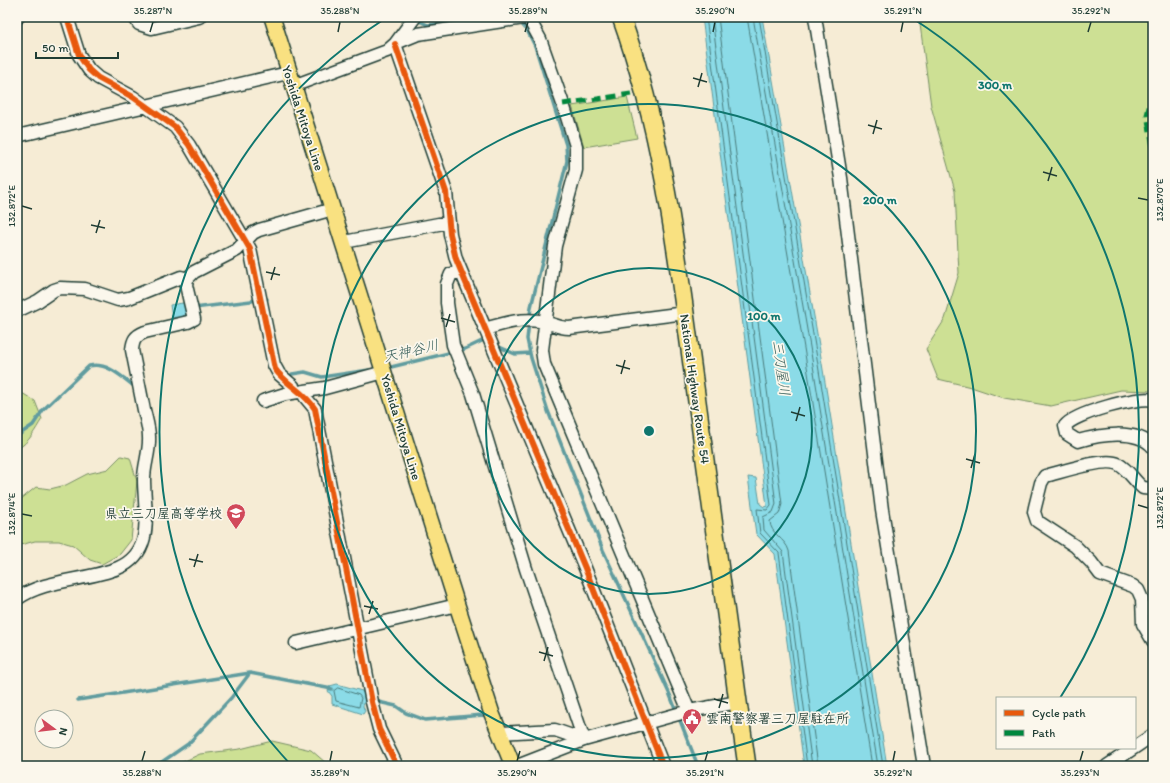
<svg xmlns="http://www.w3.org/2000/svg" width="1170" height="783" viewBox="0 0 1170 783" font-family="Itim,'Klee One',sans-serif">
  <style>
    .green { fill: #cde094; stroke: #768e64 }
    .water { fill: #8bdbe7; stroke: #609c9f }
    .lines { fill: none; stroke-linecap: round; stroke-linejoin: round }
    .shore { stroke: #4a7c7c; stroke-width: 1 }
    .stream { stroke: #609c9f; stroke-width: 3.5 }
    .minor-casing { stroke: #1f3d34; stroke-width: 15 }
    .major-casing { stroke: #1f3d34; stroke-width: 18 }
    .highway-casing { stroke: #1f3d34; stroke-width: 20 }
    .minor { stroke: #fbf7ec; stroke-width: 12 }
    .major { stroke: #f9e181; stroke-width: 15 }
    .highway { stroke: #f9e181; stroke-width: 17 }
    .quiet { stroke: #00873e; stroke-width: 5; stroke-dasharray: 10 5; stroke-linecap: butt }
    .cycleway-casing { stroke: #fbf7ec; stroke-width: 8 }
    .cycleway { stroke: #e8590c; stroke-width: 6 }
    .ticks { fill: none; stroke: #1f3d34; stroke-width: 1.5 }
    .ring { fill: none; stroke: #0f766e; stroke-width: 2 }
    .labels { text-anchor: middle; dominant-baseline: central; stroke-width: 3.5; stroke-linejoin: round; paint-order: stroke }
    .street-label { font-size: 13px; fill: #1f3d34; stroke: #fbf7ec }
    .poi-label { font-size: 13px; font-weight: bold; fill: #1f3d34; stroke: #fbf7ec; text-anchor: end }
    .water-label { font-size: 14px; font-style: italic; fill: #355d58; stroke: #fbf7ec }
    .centre { fill: #0f766e; stroke: #fbf7ec; stroke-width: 2 }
    .ring-label { font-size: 12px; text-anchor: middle; font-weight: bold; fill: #0f766e; stroke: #fbf7ec; stroke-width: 3.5; stroke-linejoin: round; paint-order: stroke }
    .neatline { fill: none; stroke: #1f3d34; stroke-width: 1.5 }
    .ticks-label { font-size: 10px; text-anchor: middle; fill: #1f3d34 }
  </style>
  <rect width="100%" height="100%" fill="#f6ecd5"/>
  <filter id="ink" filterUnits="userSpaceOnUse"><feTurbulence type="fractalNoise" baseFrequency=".025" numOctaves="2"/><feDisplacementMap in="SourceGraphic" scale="8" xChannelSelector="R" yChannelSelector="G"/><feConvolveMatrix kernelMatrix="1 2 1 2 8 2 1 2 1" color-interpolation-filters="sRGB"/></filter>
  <g filter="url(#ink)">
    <!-- green -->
    <path class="green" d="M919,17H1153V391L1121,390L1051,406L1004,398L971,387L938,379L926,349L945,319L959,273L955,191L931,106Z
      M627,97L637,138L584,147L572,106Z
      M17,390L35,401L42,419C35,430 29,443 17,449Z
      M121,456L130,458L137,481L131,540L120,554L102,564L90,560L73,545L59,541H35L17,546V498L20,500L36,487L50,489L66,485L87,474L108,469Z
      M272,741L311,750L326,763V766H174L200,754L240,749Z"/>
    <!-- water -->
    <path class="water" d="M702,17H762L819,345L887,766H804L775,554L756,534L748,477L756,478L760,504L764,507L767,506Z
      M189,302L191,314L172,318L170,305Z
      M337,684L362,691L366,697L363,706L365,711L363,714L332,704V696L328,691L330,686Z"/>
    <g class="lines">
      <!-- shore -->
      <path class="shore" d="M706,17L771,505L767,510L757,509L760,533L779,553L807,766
        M712,17L776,504L773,512L763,517L764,530L783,552L812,766
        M718,17L782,504L779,514L770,521C770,534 786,539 789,551L818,766
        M747,17L804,348L872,766
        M753,17L810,347L878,766
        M759,17L815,346L883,766
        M338,688L359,695L361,698L359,707L336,701L334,691Z"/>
      <!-- stream -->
      <path class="stream" d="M417,20L428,25L490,17
        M519,21L527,30L535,46L566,145L567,161L531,307L527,339L531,358L548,411L603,550L670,695L698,766
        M194,308L267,299
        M495,345L515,354L530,353
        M387,368L465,349L484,340L488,342
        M292,374L305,372L322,377L369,370
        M17,436L33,425L43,410L89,366C107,362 121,376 135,387
        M78,700L250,673L332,689
        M374,701L396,706L406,713L425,720L483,715L487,717
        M156,766L188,744L231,698L250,673"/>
      <!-- minor casing -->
      <g class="minor-casing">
        <path id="minor" d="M67,17L79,55L89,70L98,78L133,97L175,127L189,145L250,249L274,365L279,374L293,386
          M134,17L139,24L152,28L199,17
          M528,17L540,39L563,104L576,146V170L555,246L542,350L544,364L689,711
          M815,17L841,178L882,510L924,766
          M17,18L18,17
          M396,43L418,34L530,17
          M395,44L446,192L450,234L456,259L585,568L663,766
          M293,86L387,51L395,44L415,17
          M17,136L288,73
          M344,242L449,222
          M461,271L451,274L447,284V303L453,345L473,394L526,569L584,740
          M17,311L38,301L54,290L60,288L85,289L118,300L129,298L181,277L187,279
          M485,329C504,323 525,317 545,322C554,324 558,328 569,328L685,313
          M305,397L315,409L372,702L379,729L397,766
          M1153,400C1138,396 1075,413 1065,426L1067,434L1078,441C1099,435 1136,428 1153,447
          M263,401L285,394L325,388L384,372
          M1153,489L1143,488C1134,481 1129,470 1118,464C1105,457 1062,472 1045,476L1041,483L1035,507L1034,512L1037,521L1075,546L1091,562L1100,574L1133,586L1138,590L1142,599L1143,624L1153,641
          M17,599C44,579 86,581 118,568C156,552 144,511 144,479C144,465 150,451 149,437C149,428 146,419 144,410C140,390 136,370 132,350C133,340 135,336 145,332L188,322L194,319L186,285L187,279L194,272L237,250L253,233L259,230L333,209
          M296,643L457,605
          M500,733L555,730L584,740
          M517,766L584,740L689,711L738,702
          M1107,766L1153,735"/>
      </g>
      <!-- major casing -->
      <g class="major-casing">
        <path id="major" d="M272,17L457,605L492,714L513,766"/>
      </g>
      <!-- highway casing -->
      <g class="highway-casing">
        <path id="highway" d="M621,17C664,136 678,262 695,387C712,514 729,640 747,766"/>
      </g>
      <!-- minor -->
      <use href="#minor" class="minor"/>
      <!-- major -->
      <use href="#major" class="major"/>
      <!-- highway -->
      <use href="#highway" class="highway"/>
      <!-- quiet -->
      <path class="quiet" d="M1153,92L1147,115L1153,147
        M563,104L631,94"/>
      <!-- cycleway casing -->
      <g class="cycleway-casing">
        <path id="cycleway" d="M67,17L79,55L89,70L98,78L133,97L175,127L189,145L250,249L275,369C286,385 305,392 315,409L372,702L379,729L397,766
          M395,44L446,192L450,234L456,259L585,568L663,766"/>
      </g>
      <!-- cycleway -->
      <use href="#cycleway" class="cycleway"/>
    </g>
  </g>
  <!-- ticks -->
  <path class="ticks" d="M150,32L153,22M338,32L340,22M525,32L528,22M713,32L715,22M901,32L903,22M1088,32L1091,22M693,78L707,82M698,87L702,73M868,125L882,129M873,134L877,120M1043,172L1057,176M1048,181L1052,167M1138,198L1148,200M22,206L32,209M91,225L105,228M96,233L100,220M266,272L280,275M271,280L275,267M441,318L455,322M446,327L450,314M616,365L630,369M621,374L625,360M791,412L805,416M796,421L800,407M966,459L980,463M971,468L975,454M1138,505L1148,508M22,514L32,516M189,559L203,562M194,567L198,554M364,606L378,609M369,614L373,601M539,652L553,656M544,661L548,647M714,699L728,703M719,708L723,694M142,761L145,751M330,761L332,751M517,761L520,751M705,761L708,751M893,761L895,751M1080,761L1083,751"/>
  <!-- distance rings -->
  <g class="ring">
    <circle cx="649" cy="431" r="163"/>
    <circle cx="649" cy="431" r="327"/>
    <path d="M291 765A490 490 0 0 1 386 18M912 18A490 490 0 0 1 1060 698"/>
  </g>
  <!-- icons -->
  <defs>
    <g id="school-pin" transform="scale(1)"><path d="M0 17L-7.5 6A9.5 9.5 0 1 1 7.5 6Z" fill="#d1495b" stroke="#fbf7ec"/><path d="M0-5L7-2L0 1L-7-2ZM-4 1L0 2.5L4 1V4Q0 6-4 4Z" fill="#fff"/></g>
    <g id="civic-pin" transform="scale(1)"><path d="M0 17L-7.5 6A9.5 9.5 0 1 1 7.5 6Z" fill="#d1495b" stroke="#fbf7ec"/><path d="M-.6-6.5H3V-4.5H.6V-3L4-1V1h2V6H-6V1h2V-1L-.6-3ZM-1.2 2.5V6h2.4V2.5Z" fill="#fff"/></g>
  </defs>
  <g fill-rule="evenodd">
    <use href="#school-pin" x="236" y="513"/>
    <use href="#civic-pin" x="692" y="718"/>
  </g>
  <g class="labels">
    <!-- street labels -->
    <g class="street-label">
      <text transform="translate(303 118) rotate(72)">Yoshida Mitoya Line</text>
      <text transform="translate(695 389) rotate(82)">National Highway Route 54</text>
      <text transform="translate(401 427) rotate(73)">Yoshida Mitoya Line</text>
    </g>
    <!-- poi labels -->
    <g class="poi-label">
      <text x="222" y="513">県立三刀屋高等学校</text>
      <text x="706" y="718" text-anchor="start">雲南警察署三刀屋駐在所</text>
    </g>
    <!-- water labels -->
    <g class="water-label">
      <text transform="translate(411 351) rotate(-13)">天神谷川</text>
      <text transform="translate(781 368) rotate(82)">三刀屋川</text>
    </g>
  </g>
  <circle cx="649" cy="431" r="6" class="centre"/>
  <g class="ring-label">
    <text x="995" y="89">300 m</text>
    <text x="880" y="204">200 m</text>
    <text x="764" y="320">100 m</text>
  </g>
  <!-- margin -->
  <rect width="1170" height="783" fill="none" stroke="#fbf7ec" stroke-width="44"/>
  <!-- legend -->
  <rect x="996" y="697" width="140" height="52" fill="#fbf7ec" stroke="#a3ada2"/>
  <rect x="1004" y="710" width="20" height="6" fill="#e8590c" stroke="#a3ada2"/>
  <text x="1032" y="717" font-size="12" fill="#1f3d34">Cycle path</text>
  <rect x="1004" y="730" width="20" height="6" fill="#00873e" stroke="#a3ada2"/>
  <text x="1032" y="737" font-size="12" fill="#1f3d34">Path</text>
  <!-- north arrow -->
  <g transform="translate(54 729) rotate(105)"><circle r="19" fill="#fbf7ec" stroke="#a3ada2"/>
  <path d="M0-3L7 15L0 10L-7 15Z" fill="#d1495b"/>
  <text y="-6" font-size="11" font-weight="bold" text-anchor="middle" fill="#1f3d34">N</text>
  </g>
  <!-- scale -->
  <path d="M36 52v6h82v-6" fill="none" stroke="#1f3d34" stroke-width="2"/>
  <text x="42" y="52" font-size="12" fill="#1f3d34" stroke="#fbf7ec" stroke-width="3" paint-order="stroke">50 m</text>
  <rect x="22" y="22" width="1126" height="739" class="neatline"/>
  <g class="ticks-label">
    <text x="153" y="14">35.287°N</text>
    <text x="340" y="14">35.288°N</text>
    <text x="528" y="14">35.289°N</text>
    <text x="715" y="14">35.290°N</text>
    <text x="903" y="14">35.291°N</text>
    <text x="1091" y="14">35.292°N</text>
    <text transform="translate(1159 200) rotate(-90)" y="4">132.870°E</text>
    <text transform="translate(11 206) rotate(-90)" y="4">132.872°E</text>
    <text transform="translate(1159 508) rotate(-90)" y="4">132.872°E</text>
    <text transform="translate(11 514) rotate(-90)" y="4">132.874°E</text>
    <text x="142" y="776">35.288°N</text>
    <text x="330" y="776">35.289°N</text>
    <text x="517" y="776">35.290°N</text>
    <text x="705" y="776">35.291°N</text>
    <text x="893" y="776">35.292°N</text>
    <text x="1080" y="776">35.293°N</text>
  </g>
</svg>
